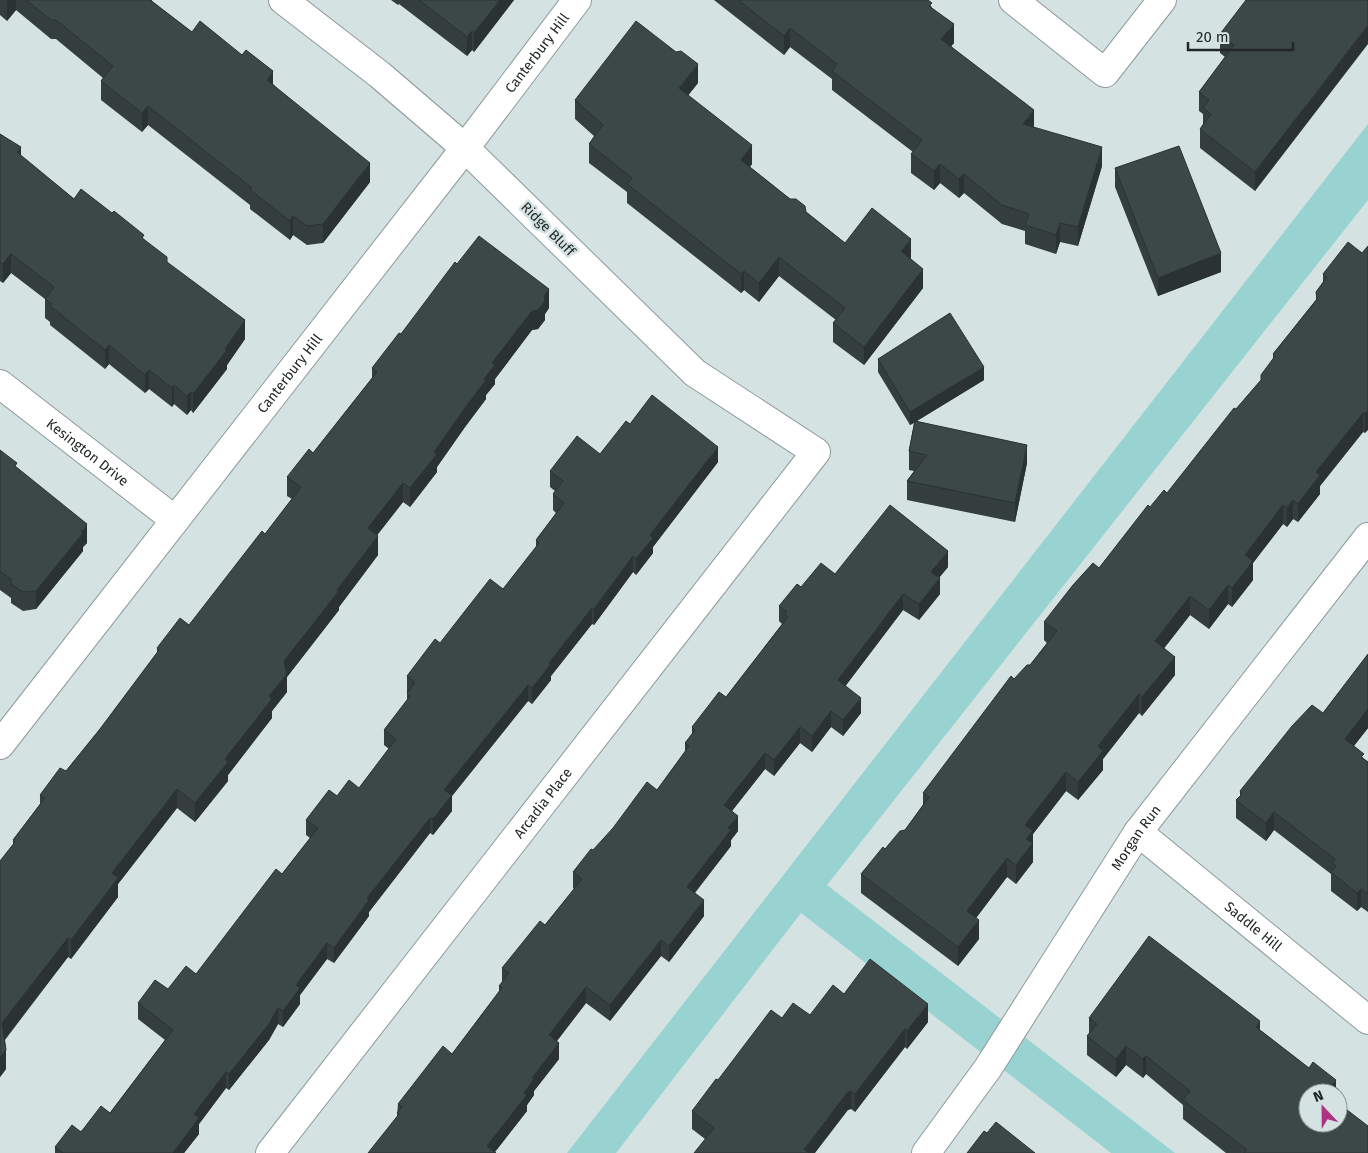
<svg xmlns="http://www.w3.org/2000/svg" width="1368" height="1153" viewBox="0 0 1368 1153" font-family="'Fira Sans',sans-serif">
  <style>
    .green { fill: #98d3d2 }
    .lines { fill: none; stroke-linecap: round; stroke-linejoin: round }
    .minor-casing { stroke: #8c9a99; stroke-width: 30 }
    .minor { stroke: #fff; stroke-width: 28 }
    .wall { fill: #343e3e }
    .shaded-wall { fill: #2a3232 }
    .building { fill: #3c4848; stroke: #2a3232 }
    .labels { text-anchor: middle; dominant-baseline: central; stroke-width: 5; stroke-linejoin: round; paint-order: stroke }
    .street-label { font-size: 14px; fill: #212727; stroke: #d4e3e2 }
  </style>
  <rect width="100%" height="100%" fill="#d4e3e2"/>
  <!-- green -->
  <path class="green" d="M1368,124V200L827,885L1175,1153H1111L801,913L616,1153H567Z"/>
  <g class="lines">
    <!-- minor casing -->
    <g class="minor-casing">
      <g id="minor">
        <path d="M1013,0L1105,73L1162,0"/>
        <path id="s1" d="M0,384L175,520"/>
        <path id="s2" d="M0,745L465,148L577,0"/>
        <path id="s3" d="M1138,832L1368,1020"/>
        <path id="s4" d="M270,1153L816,452L695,373L465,148L380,75L283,0"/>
        <path id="s5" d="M926,1153L988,1068L1138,832L1368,537"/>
      </g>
    </g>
    <!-- minor -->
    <use href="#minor" class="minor"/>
  </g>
  <!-- wall -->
  <path class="wall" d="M0,0H152V1L192,32L273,84L370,182L323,243L307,245L293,235L290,240L250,209V205L148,125L142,132L101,100V81L103,78L56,39H51L16,10L7,21L0,15Z
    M391,0H514L474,52L472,50L467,56L399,4L398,5Z
    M714,0H928L932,8L954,43L951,46L1034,127L1102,166L1078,246L1060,242L1056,254L1025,244V231L1002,224L964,193L959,198L940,183L934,190L911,173V154L913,152L832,90V79L790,47L784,55Z
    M1368,0L1255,191L1200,148V129L1203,124V114L1199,111V92L1225,57L1220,53V34Z
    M698,83L688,95L752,164L750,167L845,243L911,258V259L923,288L864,365L833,342V323L836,320L779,276L759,302L744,290L741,293L627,203V192L589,163V144L594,136L575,119V100Z
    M0,134L21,156L74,199L144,239L245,339L227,365V369L193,413L191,410L187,415L174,404L172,407L149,389L145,393L109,364L105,369L50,325V322L45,318V299L11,273L3,283L0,281Z
    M1115,168L1221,272L1158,296L1115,187Z
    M1368,246L1365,433L1363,432L1320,486V494L1298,522L1293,519L1287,527L1283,524L1253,563V580L1232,607L1228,604L1209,629L1190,615L1164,648L1175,675L1142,716L1139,713L1103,759V770L1078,800L1066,791L1033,834V862L1016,884L1007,877L976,918L979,939L958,966L861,893V874L885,849L905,830L923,805V793L1014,679L1030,665L1047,643L1044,640V622L1099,568L1150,507L1167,493L1236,409L1261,380L1273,360V354L1316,300V292L1323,282V274L1362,253Z
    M457,264L549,308L545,314V320L538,329L532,330L495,379V384L486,395V399L465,427L437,467V472L410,507L403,502L377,535L378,555L339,607V610L287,677V692L272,711V718L228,775V781L195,822L177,808L118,884V897L71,959L68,957L5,1040L6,1069L0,1077V861L13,845V840L40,804V795L66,771L100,729L157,653V648L189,625L265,534L292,499L287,496V477L313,453L372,378V368L401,334Z
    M878,359L984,380L917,421L1027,463L1015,522L907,500V481L914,471L909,470V451L914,423L910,425L878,372Z
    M630,424L718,462L653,547V553L636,575L633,572L594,625L592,624L551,676V680L532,704L528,701L452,796V811L433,835L430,833L369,912V916L334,963L327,959L300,995V1004L283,1027L278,1024L269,1040L229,1090L226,1088L199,1124V1134L184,1153H55V1147L110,1113L165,1040L138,1019V1003L168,989L196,974L282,874L310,838L306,835V820L337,796L359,788L389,749L384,745V730L407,701V676L440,643L503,589L536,548V540L556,513L553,510V494L555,491L550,487V471L600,454Z
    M0,450L87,543L83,547V551L36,609L23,611L11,603V598L0,590Z
    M948,567L939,578L940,594L919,620L903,610L845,686L861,713L843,736L831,727L812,752L800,743L774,776L765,769L732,811L738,831L731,840V846L695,893L704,916L669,962L661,956L610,1021L586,1003L557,1041L559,1059L534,1091V1095L527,1105V1111L495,1152L397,1116L398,1104L452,1054L499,991V986L502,983V968L545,925L574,889L573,888V872L593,850L657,790L685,752V743L692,734V727L726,697L782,624L779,621V606L801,587L835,574Z
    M1368,654V728L1354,746L1364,759L1368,762V912L1361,907L1357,911L1331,891V874L1274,830L1266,841L1236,818V800L1240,797V791L1323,713Z
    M844,994L928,1022L907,1049L905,1047L855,1112L851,1109L705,1139L692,1129V1111L718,1080L782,1018L810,1015Z
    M1089,1018L1260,1030L1336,1089L1339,1104L1368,1153H1226L1183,1119V1105L1146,1074L1143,1078L1126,1065L1116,1077L1087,1055V1036L1089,1033Z"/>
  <!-- shaded-wall -->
  <path class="shaded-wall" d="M9,0H16V10L7,21V2Z
    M500,0H514L474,52V33Z
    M954,24V43L941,58V39Z
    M1368,25V44L1255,191V172Z
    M790,28V47L784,55V36Z
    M472,31V50L467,56V37Z
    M698,64V83L679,107V88Z
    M273,71V90L267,80Z
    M148,106V125L142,132V113Z
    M1034,110V129L1023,124Z
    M752,145V164L741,179V160Z
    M21,147V166L17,152Z
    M1102,147V166L1078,246V227Z
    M370,163V182L323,243V224Z
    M940,164V183L934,190V171Z
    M964,174V193L959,198V179Z
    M293,216V235L290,240V221Z
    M1060,223V242L1056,254V235Z
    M911,239V258L901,270V251Z
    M1221,253V272L1158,296V278Z
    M11,254V273L3,283V264Z
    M779,257V276L759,302V283Z
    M923,269V288L864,365V347Z
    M744,271V290L741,293V274Z
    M549,289V308L545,314V320L538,329L532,330L495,379V384L486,395V399L465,427L437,467V472L410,507V488L484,379L492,363Z
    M245,320V339L227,365V369L193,413V394Z
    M109,345V364L105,369V350Z
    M984,367V380L910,425V412Z
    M149,370V389L145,393V375Z
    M174,385V404L172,407V388Z
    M191,392V410L187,415V396Z
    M1368,411V430L1365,433V414Z
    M1363,413V432L1320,486V494L1298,522V504L1316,472Z
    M1027,445V463L1015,522V503Z
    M718,447V462L653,547V553L636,575V559L650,535Z
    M403,483V502L368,547V528Z
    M1293,500V519L1287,527V508Z
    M1283,505V524L1253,563V580L1232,607V588L1245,555Z
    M87,524V543L83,547V551L36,609V591Z
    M378,536V555L339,607V610L287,677V692L272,711V718L228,775V781L195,822V803L225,759L269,696L284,661Z
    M948,551V567L931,587V572Z
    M633,556V572L594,625V609Z
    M940,578V594L919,620V604Z
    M1228,585V604L1209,629V610Z
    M903,594V610L838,696V680Z
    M1190,596V615L1155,660V641Z
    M592,608V624L551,676V680L532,704V688L549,663Z
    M1175,657V675L1142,716V697Z
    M528,685V701L452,796V811L433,835V819L444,790Z
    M1139,694V713L1103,759V770L1078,800V782L1098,746Z
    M861,698V713L843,736V720Z
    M1368,709V728L1345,757V739Z
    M831,711V727L812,752V736Z
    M800,727V743L774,776V760Z
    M765,753V769L724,821V805Z
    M1066,772V791L1033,834V862L1016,884V865L1025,825Z
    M177,789V808L118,884V897L71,959V940L112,873Z
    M1274,812V830L1266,841V823Z
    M738,816V831L731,840V846L687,902V887L728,828Z
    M430,818V833L369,912V916L334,963V948L367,898Z
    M1007,858V877L967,930V911Z
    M1361,889V907L1357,911V893Z
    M704,900V916L669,962V946Z
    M979,920V939L958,966V947Z
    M68,938V957L2,1042V1023Z
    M661,940V956L610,1021V1005Z
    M327,943V959L300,995V1004L283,1027V1011L296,985Z
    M586,987V1003L549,1051V1035Z
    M928,1004V1022L907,1049V1031Z
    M278,1008V1024L269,1040L229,1090V1074Z
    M1260,1021V1040L1256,1027Z
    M905,1029V1047L855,1112V1094Z
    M559,1043V1059L534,1091V1095L527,1105V1111L494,1153L487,1146L524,1093L532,1078Z
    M1126,1046V1065L1116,1077V1059Z
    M6,1050V1069L0,1077V1058Z
    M1146,1056V1074L1143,1078V1059Z
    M226,1072V1088L199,1124V1134L184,1153H173L194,1114Z
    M1336,1080V1093L1332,1085Z
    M1339,1090V1109L1338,1110V1093H1337Z
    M851,1091V1109L848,1110L815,1153H804V1149L848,1092Z"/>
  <!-- building -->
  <path class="building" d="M26,0H150L192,32L200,21L242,55L246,50L273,71L267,80L370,163L323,224L307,226L293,216L290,221L250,190L252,188L148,106L142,113L101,81L113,66L56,20H51Z
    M419,0H500L474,33L472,31L467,37Z
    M738,0H928L932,3L929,6L954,24L941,39L1034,110L1023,124L1102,147L1078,227L1060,223L1056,235L1025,225L1029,214L1002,205L964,174L959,179L940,164L934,171L911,154L922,140L832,71L837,64L790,28L784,36Z
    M1246,0H1368V25L1255,172L1200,129L1211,114L1203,108L1209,100L1199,92L1234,45L1220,34Z
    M636,21L676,52L681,51L698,64L679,88L752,145L741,160L790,199H796L805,206L806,212L845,243L872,208L911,239L901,251L923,269L864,347L833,323L845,308L779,257L759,283L744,271L741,274L627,184L632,178L589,144L603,125L575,100Z
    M0,134L21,147L17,152L74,199L81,189L112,213L114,211L144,235L142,238L167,257V262L245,320L225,349L227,350L193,394L191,392L187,396L174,385L172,388L149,370L145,375L109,345L105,350L50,306L52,304L45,299L54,287L11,254L3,264L0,262Z
    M1179,146L1221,253L1158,278L1115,168Z
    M479,236L549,289L544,296L545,301L538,310L532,311L492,363L495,365L484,379L486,380L465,408L434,452L437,454L410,488L403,483L368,528L378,536L337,590L339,591L284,661L287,674L269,696L272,699L225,759L228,762L195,803L177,789L112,873L118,878L71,940L68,938L2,1023L6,1050L0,1058V861L15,842L13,840L45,798L40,795L60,768L66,771L100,729L159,650L157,648L180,618L189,625L262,531L265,534L301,487L287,477L309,449L313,453L377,372L372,368L399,333L401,334L455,262L457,264Z
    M1348,242L1362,253L1368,246V411L1365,414L1363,413L1316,472L1320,475L1298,504L1293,500L1287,508L1283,505L1245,555L1253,561L1232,588L1228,585L1209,610L1190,596L1155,641L1175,657L1142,697L1139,694L1098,746L1103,751L1078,782L1066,772L1025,825L1033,831L1026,839L1033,843L1016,865L1007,858L967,911L979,920L958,947L861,874L883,847L885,849L900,831L905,830L929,797L923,793L1011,676L1014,679L1027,665H1030L1057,631L1044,622L1073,585L1093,563L1099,568L1148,505L1150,507L1164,490L1167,493L1234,408L1236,409L1261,380V375L1275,356L1273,354L1317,299L1316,292L1327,277L1323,274Z
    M950,313L984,367L910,412L878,359Z
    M652,395L718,447L650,535L653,538L636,559L633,556L594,609L592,608L549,663L551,664L532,688L528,685L444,790L452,795L433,819L430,818L367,898L369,900L334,948L327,943L296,985L300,988L283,1011L278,1008L269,1024L229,1074L226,1072L194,1114L199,1118L173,1153H63L55,1147L72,1125L81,1132L101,1106L110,1113L173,1030L138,1003L155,980L168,989L186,966L196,974L276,869L282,874L318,828L306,820L329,790L337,796L349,780L359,788L396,739L384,730L410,696L407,693L415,683L407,676L435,639L440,643L490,579L503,589L539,543L536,540L564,503L553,494L563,481L550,471L577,436L600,454L626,421L630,424Z
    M915,421L1027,445L1015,503L907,481L927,455L909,451Z
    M0,450L17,463L15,466L87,524L81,531L83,533L36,591L23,592L11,584V579L0,571Z
    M890,505L948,551L931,572L940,578L919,604L903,594L838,680L861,698L843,720L831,711L812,736L800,727L774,760L765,753L724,805L738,816L728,828L731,830L687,887L704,900L669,946L661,940L610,1005L586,987L549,1035L559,1043L532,1078L534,1079L524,1093L527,1095L487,1146L496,1153H368L399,1114L397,1113L402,1107L398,1104L443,1046L452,1054L502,988L499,986L509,973L502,968L540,921L545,925L582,879L573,872L591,849L593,850L613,828L647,782L657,790L689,746L685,743L695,730L692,727L719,692L726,697L788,617L785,614L787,612L779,606L797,584L801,587L821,563L835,574Z
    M1368,654V709L1345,739L1364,754L1361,757L1368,762V894L1361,889L1357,893L1331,872L1336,866L1332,863L1335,859L1274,812L1266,823L1236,800L1242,794L1240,791L1292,726L1312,705L1323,713Z
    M1149,936L1260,1021L1256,1027L1309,1068L1313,1062L1336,1080L1332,1085L1339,1090L1337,1093H1308V1123H1338V1103L1368,1126V1153H1244L1247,1150L1183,1100L1190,1091L1146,1056L1143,1059L1126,1046L1116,1059L1087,1036L1097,1024L1089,1018Z
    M870,959L928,1004L907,1031L905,1029L855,1094L851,1091L848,1092L804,1149L809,1153H694L714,1128L692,1111L716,1079L718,1080L771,1010L782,1018L793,1003L810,1015L833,985L844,994Z
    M996,1122L1035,1153H967L984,1131L987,1133Z"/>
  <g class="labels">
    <!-- street labels -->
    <g class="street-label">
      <text stroke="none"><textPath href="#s2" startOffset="876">Canterbury Hill</textPath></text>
      <text transform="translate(548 229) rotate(45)">Ridge Bluff</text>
      <text stroke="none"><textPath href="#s2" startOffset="471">Canterbury Hill</textPath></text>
      <text stroke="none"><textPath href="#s1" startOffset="111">Kesington Drive</textPath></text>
      <text stroke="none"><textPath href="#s4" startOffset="444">Arcadia Place</textPath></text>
      <text stroke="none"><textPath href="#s5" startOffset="379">Morgan Run</textPath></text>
      <text stroke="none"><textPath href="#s3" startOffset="149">Saddle Hill</textPath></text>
    </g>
  </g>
  <!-- north arrow -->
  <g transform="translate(1323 1108) rotate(338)"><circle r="24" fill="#d4e3e2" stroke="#8c9897"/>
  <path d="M0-4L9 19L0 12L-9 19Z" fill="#ae3182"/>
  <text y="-8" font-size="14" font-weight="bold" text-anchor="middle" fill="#212727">N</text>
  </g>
  <!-- scale -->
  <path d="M1188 42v8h105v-8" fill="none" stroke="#212727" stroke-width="2.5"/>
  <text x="1196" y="42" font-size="15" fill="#212727" stroke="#d4e3e2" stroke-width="4" paint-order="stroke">20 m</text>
</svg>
